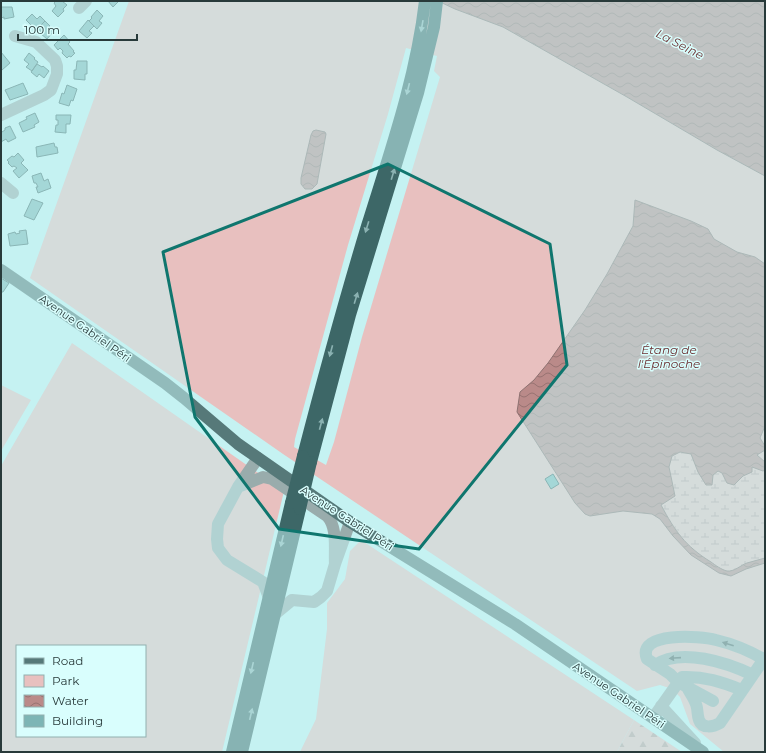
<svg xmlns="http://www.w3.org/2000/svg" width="766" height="753" viewBox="0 0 766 753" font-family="Montserrat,sans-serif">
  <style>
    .green { fill: #e8c0bf; fill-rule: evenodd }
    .forest { fill: url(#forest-firs) }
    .wetland { fill: url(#wetland-marsh) }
    .water { fill: url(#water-waves); stroke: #8e7271 }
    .building { fill: #7db5b5; stroke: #436d6d }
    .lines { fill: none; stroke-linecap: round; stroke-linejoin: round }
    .minor { stroke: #99acac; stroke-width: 12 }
    .major { stroke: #567979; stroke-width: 12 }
    .highway { stroke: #3d6767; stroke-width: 12 }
    .highway-bridge { stroke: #3d6767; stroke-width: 12 }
    .oneway { fill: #8bb2b2 }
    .oneway2 { fill: #506262 }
    .marked { fill: none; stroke: #0f766e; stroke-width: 3; stroke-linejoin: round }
    .labels { text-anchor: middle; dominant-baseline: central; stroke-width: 3; stroke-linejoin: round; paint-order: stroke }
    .street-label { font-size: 11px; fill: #283a3a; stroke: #d9fefd }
    .water-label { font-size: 12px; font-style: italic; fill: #6b2d2f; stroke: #d9fefd }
  </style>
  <defs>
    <pattern id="forest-firs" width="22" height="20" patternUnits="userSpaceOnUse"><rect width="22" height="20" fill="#e8c0bf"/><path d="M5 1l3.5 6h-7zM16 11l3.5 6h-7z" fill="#bc9d9c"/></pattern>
    <pattern id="wetland-marsh" width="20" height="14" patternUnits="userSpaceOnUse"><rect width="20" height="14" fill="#e8c0bf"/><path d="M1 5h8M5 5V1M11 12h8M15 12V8" fill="none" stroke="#bc9d9c"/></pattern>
    <pattern id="water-waves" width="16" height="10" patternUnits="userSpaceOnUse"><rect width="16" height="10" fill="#ba8a89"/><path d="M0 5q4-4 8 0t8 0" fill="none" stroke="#977271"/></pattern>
  </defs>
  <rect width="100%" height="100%" fill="#c5f2f2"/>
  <!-- green -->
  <path class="green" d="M129,1H438L455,9L503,27L627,97L717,150L765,176V752H724L690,724L680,697L672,689L660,685L637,691L283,454L30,278ZM406,48L437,56L434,71L440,77L362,337L334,442L326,465L294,447L295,439L348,245L388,114Z
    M72,343L284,491L222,752H1V466ZM17,646H145V736H17Z
    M1,385L31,400L1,451Z
    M361,540L634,720L617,752H300L316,719L327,629V603L345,579L350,551Z"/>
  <!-- forest -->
  <path class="forest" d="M634,720L682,752H617Z"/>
  <!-- wetland -->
  <path class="wetland" d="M680,452L691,454L698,472L713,475L718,471L722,473L727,483L734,485L743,476L752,472V466L763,471L765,470V558C759,560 753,561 747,563C741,565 734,572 727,571C722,570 715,565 711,562C684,545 677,531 661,505L675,496L669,467L672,456Z"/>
  <!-- water -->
  <path class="water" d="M438,1H765V176L717,150L627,97L503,27L455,9Z
    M316,130L325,132L326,134L317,184L312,189H305L301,184V178L311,135L313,131Z
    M635,200L691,221L708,229L714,239L737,252L755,257L765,264V426L760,438L765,446V450L757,455L765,462V470L763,471L752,467V472L743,476L734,485L727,483L722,473L718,471L713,475L712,485H706L698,472L691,454L680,452L672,456L669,467L675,496L661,505C675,531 685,546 711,562C715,565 722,570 727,571C734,572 741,565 747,563C753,561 759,560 765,558V563L746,569L731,576L719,573L691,555L673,536L660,519L652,514L623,511L590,516L585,514L575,503L517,412L520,392L534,380L548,363L585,310L607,274L633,226Z"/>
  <!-- building -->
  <path class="building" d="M56,1H62L67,5L63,9L64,11L58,17L52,11L56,6L54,3Z
    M108,1H119L113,7Z
    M1,7H12L14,17L4,19V17L1,18Z
    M97,10L103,16L99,21L102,23L97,29L89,21L92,18L91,17Z
    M32,14L37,19L40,16L45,21L38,28L34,26L33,27L26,20Z
    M88,20L94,26L89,31L92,33L87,38L79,31Z
    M45,21L50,26L48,28L53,32L47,39L40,33L41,32L38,28Z
    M64,35L70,42L68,44L74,51L73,52L75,53L71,57L69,56L67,58L62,53L63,51L60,48L58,50L54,45Z
    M1,52L10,63L2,70L1,69Z
    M29,53L35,58L34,59L38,62L32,71L26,67L29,64L24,60Z
    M77,61H87V74H85V80L74,79V70H76Z
    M37,64L42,67L43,66L49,71L44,78L39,74L37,77L31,72Z
    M23,83L28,94L10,100L5,90Z
    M67,85L77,89L73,101L71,100L69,106L59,103L62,93L64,94Z
    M35,113L39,122L34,125L35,127L23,132L19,123L27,119L26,117Z
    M56,115H71L70,124H66V133L55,132L56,125H58V120H56Z
    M10,126L16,138L8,142L6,139L1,142V130L2,132L5,130V128Z
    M54,143L55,147H57L58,153L37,157L36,147Z
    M18,153L24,160L21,163L28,170L19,178L13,171L17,168L14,166L12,167L8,163L9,162L7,160L12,156L14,157Z
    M41,173L44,181L48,179L51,188L38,193L36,187H38L36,183H34L32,176Z
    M32,199L43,203L34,220L24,216Z
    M26,230L28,244L10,246L8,234L15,232L16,234L20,233L19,231Z
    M1,278L9,283L3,292H1Z
    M553,474L559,484L551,489L545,479Z"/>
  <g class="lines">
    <!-- minor -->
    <path class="minor" d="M79,8L86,1
      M1,115L44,95L51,90L57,74V66L55,60L36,42L15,36
      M1,183L13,193
      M258,458L238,487L218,524L217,539L218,548L227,560L263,582L269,598
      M238,487L263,477L272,479L327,516C338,528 334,549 335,564
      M275,614L292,600L314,602L321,597L327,591L335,564L350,522
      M655,665C681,647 728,663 753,675
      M687,687C690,693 694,698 696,704C698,709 697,715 699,720C702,729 713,727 720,723L764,659
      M713,701L678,682L670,674L647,659C636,631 701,636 716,640C733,644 750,651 765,660
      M661,706L695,743
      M653,718L682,677C704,676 722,682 742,690"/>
    <!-- major -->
    <path class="major" d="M1,270L165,383L184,398L238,444L350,522L515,624L703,752"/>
    <!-- highway -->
    <path class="highway" d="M303,456C323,379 344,302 367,226C390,152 416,78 425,1
      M311,462L350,315L418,93L434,27L437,1
      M232,752L291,503
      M242,752L300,509"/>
    <!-- highway-bridge -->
    <path class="highway-bridge" d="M291,503L303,456
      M300,509L311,462"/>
  </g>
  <!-- one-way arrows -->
  <defs><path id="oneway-solid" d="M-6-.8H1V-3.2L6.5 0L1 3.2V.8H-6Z"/></defs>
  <g class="oneway">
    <use href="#oneway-solid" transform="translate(422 26) rotate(100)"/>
    <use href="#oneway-solid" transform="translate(408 89) rotate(104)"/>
    <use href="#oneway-solid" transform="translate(393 174) rotate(-73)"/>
    <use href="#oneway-solid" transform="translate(367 227) rotate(107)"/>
    <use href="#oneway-solid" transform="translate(356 298) rotate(-73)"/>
    <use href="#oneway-solid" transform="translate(331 351) rotate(105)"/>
    <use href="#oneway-solid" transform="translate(321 424) rotate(-75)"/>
    <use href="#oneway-solid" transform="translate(282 541) rotate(103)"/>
    <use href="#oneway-solid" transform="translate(252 668) rotate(103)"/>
    <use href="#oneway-solid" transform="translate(251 714) rotate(-77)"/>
  </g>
  <g class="oneway2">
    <use href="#oneway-solid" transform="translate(728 644) rotate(-162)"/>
    <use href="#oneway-solid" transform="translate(675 658) rotate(176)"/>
  </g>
  <!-- marked area -->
  <path d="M0 0H766V753H0ZM388,164L550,244L567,365L419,549L279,529L195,417L163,252Z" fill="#c5f2f2" fill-opacity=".55" fill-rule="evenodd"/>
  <path class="marked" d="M388,164L550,244L567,365L419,549L279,529L195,417L163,252Z"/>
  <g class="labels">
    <!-- street labels -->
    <g class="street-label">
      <text transform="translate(85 328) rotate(35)">Avenue Gabriel Péri</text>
      <text transform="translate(347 518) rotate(33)">Avenue Gabriel Péri</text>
      <text transform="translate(619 695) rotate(34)">Avenue Gabriel Péri</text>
    </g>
    <!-- water labels -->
    <g class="water-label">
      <text transform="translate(680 44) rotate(27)">La Seine</text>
      <text x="669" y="349">Étang de<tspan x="669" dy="14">l'Épinoche</tspan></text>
    </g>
  </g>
  <!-- border -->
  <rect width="766" height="753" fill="none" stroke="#283a3a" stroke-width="4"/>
  <!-- legend -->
  <rect x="16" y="645" width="130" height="92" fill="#d9fefd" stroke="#92b0af"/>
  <rect x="24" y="658" width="20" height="6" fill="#567979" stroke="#92b0af"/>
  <text x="52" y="665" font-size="12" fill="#283a3a">Road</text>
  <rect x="24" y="675" width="20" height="12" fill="#e8c0bf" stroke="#92b0af"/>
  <text x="52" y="685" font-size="12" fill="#283a3a">Park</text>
  <rect x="24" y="695" width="20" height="12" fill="url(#water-waves)" stroke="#92b0af"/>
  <text x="52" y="705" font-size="12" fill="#283a3a">Water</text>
  <rect x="24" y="715" width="20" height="12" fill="#7db5b5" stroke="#92b0af"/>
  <text x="52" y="725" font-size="12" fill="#283a3a">Building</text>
  <!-- scale -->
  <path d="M18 34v6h119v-6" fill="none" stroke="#283a3a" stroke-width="2"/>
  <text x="24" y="34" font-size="12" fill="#283a3a" stroke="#d9fefd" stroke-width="3" paint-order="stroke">100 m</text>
</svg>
